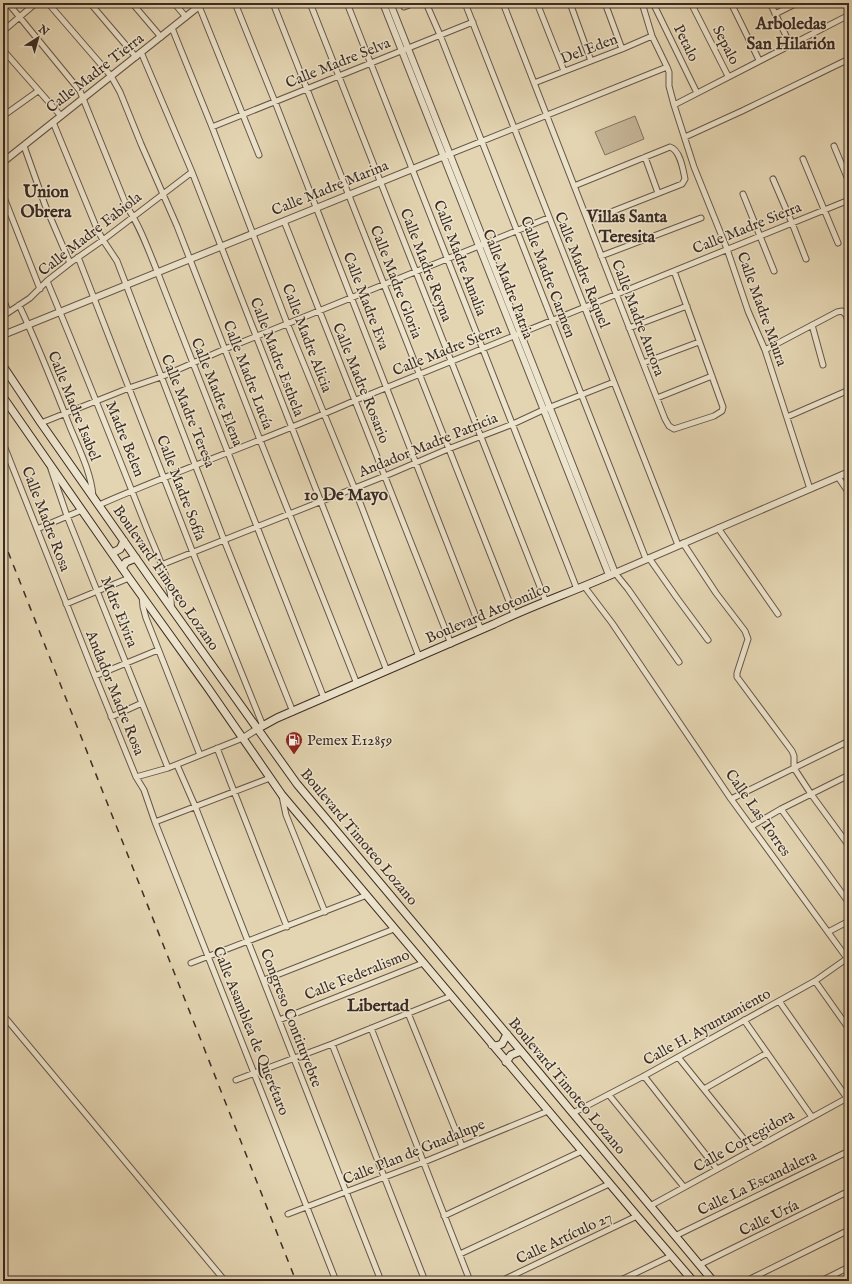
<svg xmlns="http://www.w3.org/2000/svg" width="852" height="1284" viewBox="0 0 852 1284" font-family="'IM FELL English',serif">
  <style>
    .green { fill: #c7b89a; stroke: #82725f }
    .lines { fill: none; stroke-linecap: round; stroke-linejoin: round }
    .minor-casing { stroke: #665648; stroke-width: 7 }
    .tertiary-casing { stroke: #665648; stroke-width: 8 }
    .secondary-casing { stroke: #3c2c24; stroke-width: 9 }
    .minor { stroke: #ede4cd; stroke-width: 5 }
    .tertiary { stroke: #ede4cd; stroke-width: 6 }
    .secondary { stroke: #ede4cd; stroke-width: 7 }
    .rail { stroke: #3c2c24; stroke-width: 1.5; stroke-dasharray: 7 7; stroke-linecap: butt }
    .labels { text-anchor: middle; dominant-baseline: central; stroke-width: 3; stroke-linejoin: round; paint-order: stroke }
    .street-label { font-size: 15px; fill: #3c2c24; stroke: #ede4cd }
    .poi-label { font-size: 15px; fill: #3c2c24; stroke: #ede4cd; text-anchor: start }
    .quarter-label { font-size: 17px; font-weight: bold; fill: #3c2c24; stroke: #ede4cd }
  </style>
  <rect width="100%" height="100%" fill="#e4d5b2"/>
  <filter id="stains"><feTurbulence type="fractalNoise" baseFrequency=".005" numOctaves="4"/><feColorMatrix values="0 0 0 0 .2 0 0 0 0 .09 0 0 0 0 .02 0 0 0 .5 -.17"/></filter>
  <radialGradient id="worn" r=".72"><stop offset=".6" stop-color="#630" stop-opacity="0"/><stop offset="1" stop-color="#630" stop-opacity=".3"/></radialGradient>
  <!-- green -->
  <path class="green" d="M635,116L644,139L605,155L595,132Z"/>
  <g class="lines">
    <!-- minor casing -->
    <g class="minor-casing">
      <path id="minor" d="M8,3L80,91L127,207C140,226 148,249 157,271L324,698
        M48,3L111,76L120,92L141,144L177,226L260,440L357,684
        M90,3L136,57
        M132,3L161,37
        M174,3L186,17
        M235,3L275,102L481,630
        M273,3L514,614
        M310,3L546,602
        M347,3L577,589
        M426,3L440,35L646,559
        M465,3L678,545
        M503,3L643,363L665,419L669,426L674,429L714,416L722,411L723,407L674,271
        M537,3L564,71
        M570,3L591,61
        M605,3L622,49
        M642,3L652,36L667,67L669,72V86L674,105L694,167L727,249L748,311L765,350L810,489
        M653,3L697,93
        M691,3L728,76
        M731,3L759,60
        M770,3L790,44
        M199,6L259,155
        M404,7L415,3
        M775,14L797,3
        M172,28L212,127L287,323L354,487L419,657
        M3,31L36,3
        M3,50L61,116
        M141,52L192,172L387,671
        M534,83L622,49L652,36
        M674,105L849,15
        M3,116L38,91
        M53,122L97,229L103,240L117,261L224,540L293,712
        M212,127L473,22
        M685,137L742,111L849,59
        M24,146L45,205L70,263
        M834,146L849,182
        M450,154L667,67
        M645,157L658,193
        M803,159L838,243
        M773,179L792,223L806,259
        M574,186L670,147C680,150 683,169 685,179L682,184L588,221
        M743,194L774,271
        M3,195L40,289
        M284,221L451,644
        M601,256L701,218
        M78,257L193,553L263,726
        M47,281C81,362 113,443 145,524C153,545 174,586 171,608
        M3,298L8,312
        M19,305C38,345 54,386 70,427C79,449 91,472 93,496
        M3,316L30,298L47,281L70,263L103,240L192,172
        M812,325L823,365
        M629,328L687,306
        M765,350L837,312L842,311L846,315L849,324
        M643,363L699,342
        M657,398L712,376
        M787,417L849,390
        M41,423L129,388L161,377L225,349L548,218
        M3,443L95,676L136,777L144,790L155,822L336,1281
        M51,469L67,516L168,768
        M838,477L849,493
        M99,505C183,468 271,438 356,400L849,200
        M718,528L778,614
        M37,529L82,510
        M683,543L716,593L745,631L748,639L737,673V677L792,751L794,756V768L811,794L849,846
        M649,558L677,598L708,640
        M161,565L385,476L448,449L513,424L543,410L614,382
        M615,573L628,589L679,662
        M584,586L612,623L731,799L849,961
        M142,596L143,607L146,618L200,755
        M66,604L129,578
        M95,676L158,650
        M111,717L142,703
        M217,748L287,927
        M177,765L195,806L381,1281
        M136,777L168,768L243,738
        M282,796L286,815L325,912
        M731,799L849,741
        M781,809L849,903
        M155,822L270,778
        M752,826L781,809L849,775
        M828,932L849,921
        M191,963L367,895
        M264,980L394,929
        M815,981L849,1029
        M779,1001L847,1098
        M408,1013L462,1146
        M3,1015L225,1281
        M279,1020L423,963
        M744,1020L812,1117
        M371,1028L470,1281
        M332,1044L425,1281
        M678,1057L752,1149
        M644,1076L717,1169
        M236,1080L332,1044L451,996
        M704,1089L767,1053
        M609,1095L684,1187
        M573,1113L644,1076L815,981L849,957
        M650,1206L849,1097
        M288,1214L424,1162L548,1111
        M444,1216L582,1151
        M675,1236L849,1151
        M460,1254L609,1184
        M699,1265L849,1191
        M501,1281L637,1216
        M619,1281L671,1256
        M746,1281L849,1230
        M821,1281L849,1267"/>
    </g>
    <!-- tertiary casing -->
    <g class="tertiary-casing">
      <path id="tertiary" d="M383,3L609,575
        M390,3L615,573L849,472
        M3,162L203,3
        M3,335L447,155
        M243,738L257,729"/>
    </g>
    <!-- secondary casing -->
    <g class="secondary-casing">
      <path id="secondary" d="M3,366L41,423L154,584L297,784L521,1051L713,1281
        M3,397L129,578L208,688L282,795L637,1216L693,1281
        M112,553L120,549L124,541
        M122,568L126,562L136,558
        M257,729L277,718L494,624C533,605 575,591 615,573
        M492,1045L496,1046L502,1044L507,1034
        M506,1062L511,1055L521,1051"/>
    </g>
    <!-- minor -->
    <use href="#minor" class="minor"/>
    <!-- tertiary -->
    <use href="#tertiary" class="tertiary"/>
    <!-- secondary -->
    <use href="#secondary" class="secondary"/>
    <!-- rail -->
    <path class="rail" d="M3,539L296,1281"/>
  </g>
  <!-- icons -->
  <defs>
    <g id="fuel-pin" transform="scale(0.9)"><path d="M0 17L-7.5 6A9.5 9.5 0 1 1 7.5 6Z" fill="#8f2418" stroke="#ede4cd"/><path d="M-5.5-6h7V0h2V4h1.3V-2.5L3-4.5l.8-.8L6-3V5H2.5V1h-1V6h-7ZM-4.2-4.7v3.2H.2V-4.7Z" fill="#fff"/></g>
  </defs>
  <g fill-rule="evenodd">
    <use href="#fuel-pin" x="294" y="740"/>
  </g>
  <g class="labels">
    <!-- street labels -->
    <g class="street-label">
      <text transform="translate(686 43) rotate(64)">Petalo</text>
      <text transform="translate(726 45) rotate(63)">Sepalo</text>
      <text transform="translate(589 49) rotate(-21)">Del Eden</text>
      <text transform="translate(338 63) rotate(-22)">Calle Madre Selva</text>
      <text transform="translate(95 73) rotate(-38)">Calle Madre Tierra</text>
      <text transform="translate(330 188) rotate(-22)">Calle Madre Marina</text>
      <text transform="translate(747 228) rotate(-22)">Calle Madre Sierra</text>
      <text transform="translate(90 234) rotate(-38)">Calle Madre Fabiola</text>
      <text transform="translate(460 258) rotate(69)">Calle Madre Amalia</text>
      <text transform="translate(426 265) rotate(69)">Calle Madre Reyna</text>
      <text transform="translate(582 270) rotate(68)">Calle Madre Raquel</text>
      <text transform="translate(548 277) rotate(69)">Calle Madre Carmen</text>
      <text transform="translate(396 282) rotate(69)">Calle Madre Gloria</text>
      <text transform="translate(508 284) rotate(69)">Calle Madre Patria</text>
      <text transform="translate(366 301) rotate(69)">Calle Madre Eva</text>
      <text transform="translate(762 309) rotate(70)">Calle Madre Maura</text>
      <text transform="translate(638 318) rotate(69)">Calle Madre Aurora</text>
      <text transform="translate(307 338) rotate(69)">Calle Madre Alicia</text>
      <text transform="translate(447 350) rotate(-22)">Calle Madre Sierra</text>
      <text transform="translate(277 357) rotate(69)">Calle Madre Esthela</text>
      <text transform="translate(248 375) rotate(69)">Calle Madre Lucía</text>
      <text transform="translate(361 383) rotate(68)">Calle Madre Rosario</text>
      <text transform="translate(217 392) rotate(68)">Calle Madre Elena</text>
      <text transform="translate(74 406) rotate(68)">Calle Madre Isabel</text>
      <text transform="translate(188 411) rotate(68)">Calle Madre Teresa</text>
      <text transform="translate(125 439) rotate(68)">Madre Belen</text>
      <text transform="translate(428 445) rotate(-22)">Andador Madre Patricia</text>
      <text transform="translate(181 488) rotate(69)">Calle Madre Sofía</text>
      <text transform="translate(46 519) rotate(69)">Calle Madre Rosa</text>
      <text transform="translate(166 578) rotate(55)">Boulevard Timoteo Lozano</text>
      <text transform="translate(119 612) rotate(68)">Mdre Elvira</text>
      <text transform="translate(488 613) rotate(-23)">Boulevard Atotonilco</text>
      <text transform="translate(115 693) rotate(68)">Andador Madre Rosa</text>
      <text transform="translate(758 813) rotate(55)">Calle Las Torres</text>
      <text transform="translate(359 837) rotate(50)">Boulevard Timoteo Lozano</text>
      <text transform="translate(357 975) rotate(-22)">Calle Federalismo</text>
      <text transform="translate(291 1018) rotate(69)">Congreso Contituyebte</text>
      <text transform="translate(707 1027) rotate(-29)">Calle H. Ayuntamiento</text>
      <text transform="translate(251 1031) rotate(68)">Calle Asamblea de Querétaro</text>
      <text transform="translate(567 1086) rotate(50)">Boulevard Timoteo Lozano</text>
      <text transform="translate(744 1141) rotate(-29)">Calle Corregidora</text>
      <text transform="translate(414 1152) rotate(-22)">Calle Plan de Guadalupe</text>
      <text transform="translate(757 1183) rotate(-26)">Calle La Escandalera</text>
      <text transform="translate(769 1218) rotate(-26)">Calle Uría</text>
      <text transform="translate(564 1238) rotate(-25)">Calle Artículo 27</text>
    </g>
    <!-- poi labels -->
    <g class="poi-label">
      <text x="307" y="740">Pemex E12859</text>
    </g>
    <!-- quarter labels -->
    <g class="quarter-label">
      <text x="791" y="24">Arboledas<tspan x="791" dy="20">San Hilarión</tspan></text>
      <text x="46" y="192">Union<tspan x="46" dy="20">Obrera</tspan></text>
      <text x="627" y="217">Villas Santa<tspan x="627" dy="20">Teresita</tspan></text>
      <text x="346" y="495">10 De Mayo</text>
      <text x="378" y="1006">Libertad</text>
    </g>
  </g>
  <!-- margin -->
  <rect width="852" height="1284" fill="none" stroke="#e4d5b2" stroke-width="16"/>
  <rect x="4" y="4" width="844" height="1276" fill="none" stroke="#3c2c24" stroke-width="2"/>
  <rect x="8" y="8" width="836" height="1268" fill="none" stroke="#3c2c24"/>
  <!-- north arrow -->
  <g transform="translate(38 38) rotate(37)" stroke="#ede4cd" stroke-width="3" paint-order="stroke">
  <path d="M0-3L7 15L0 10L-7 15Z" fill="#3c2c24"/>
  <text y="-6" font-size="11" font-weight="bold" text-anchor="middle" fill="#3c2c24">N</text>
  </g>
  <rect width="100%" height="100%" filter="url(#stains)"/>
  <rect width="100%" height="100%" fill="url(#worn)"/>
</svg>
